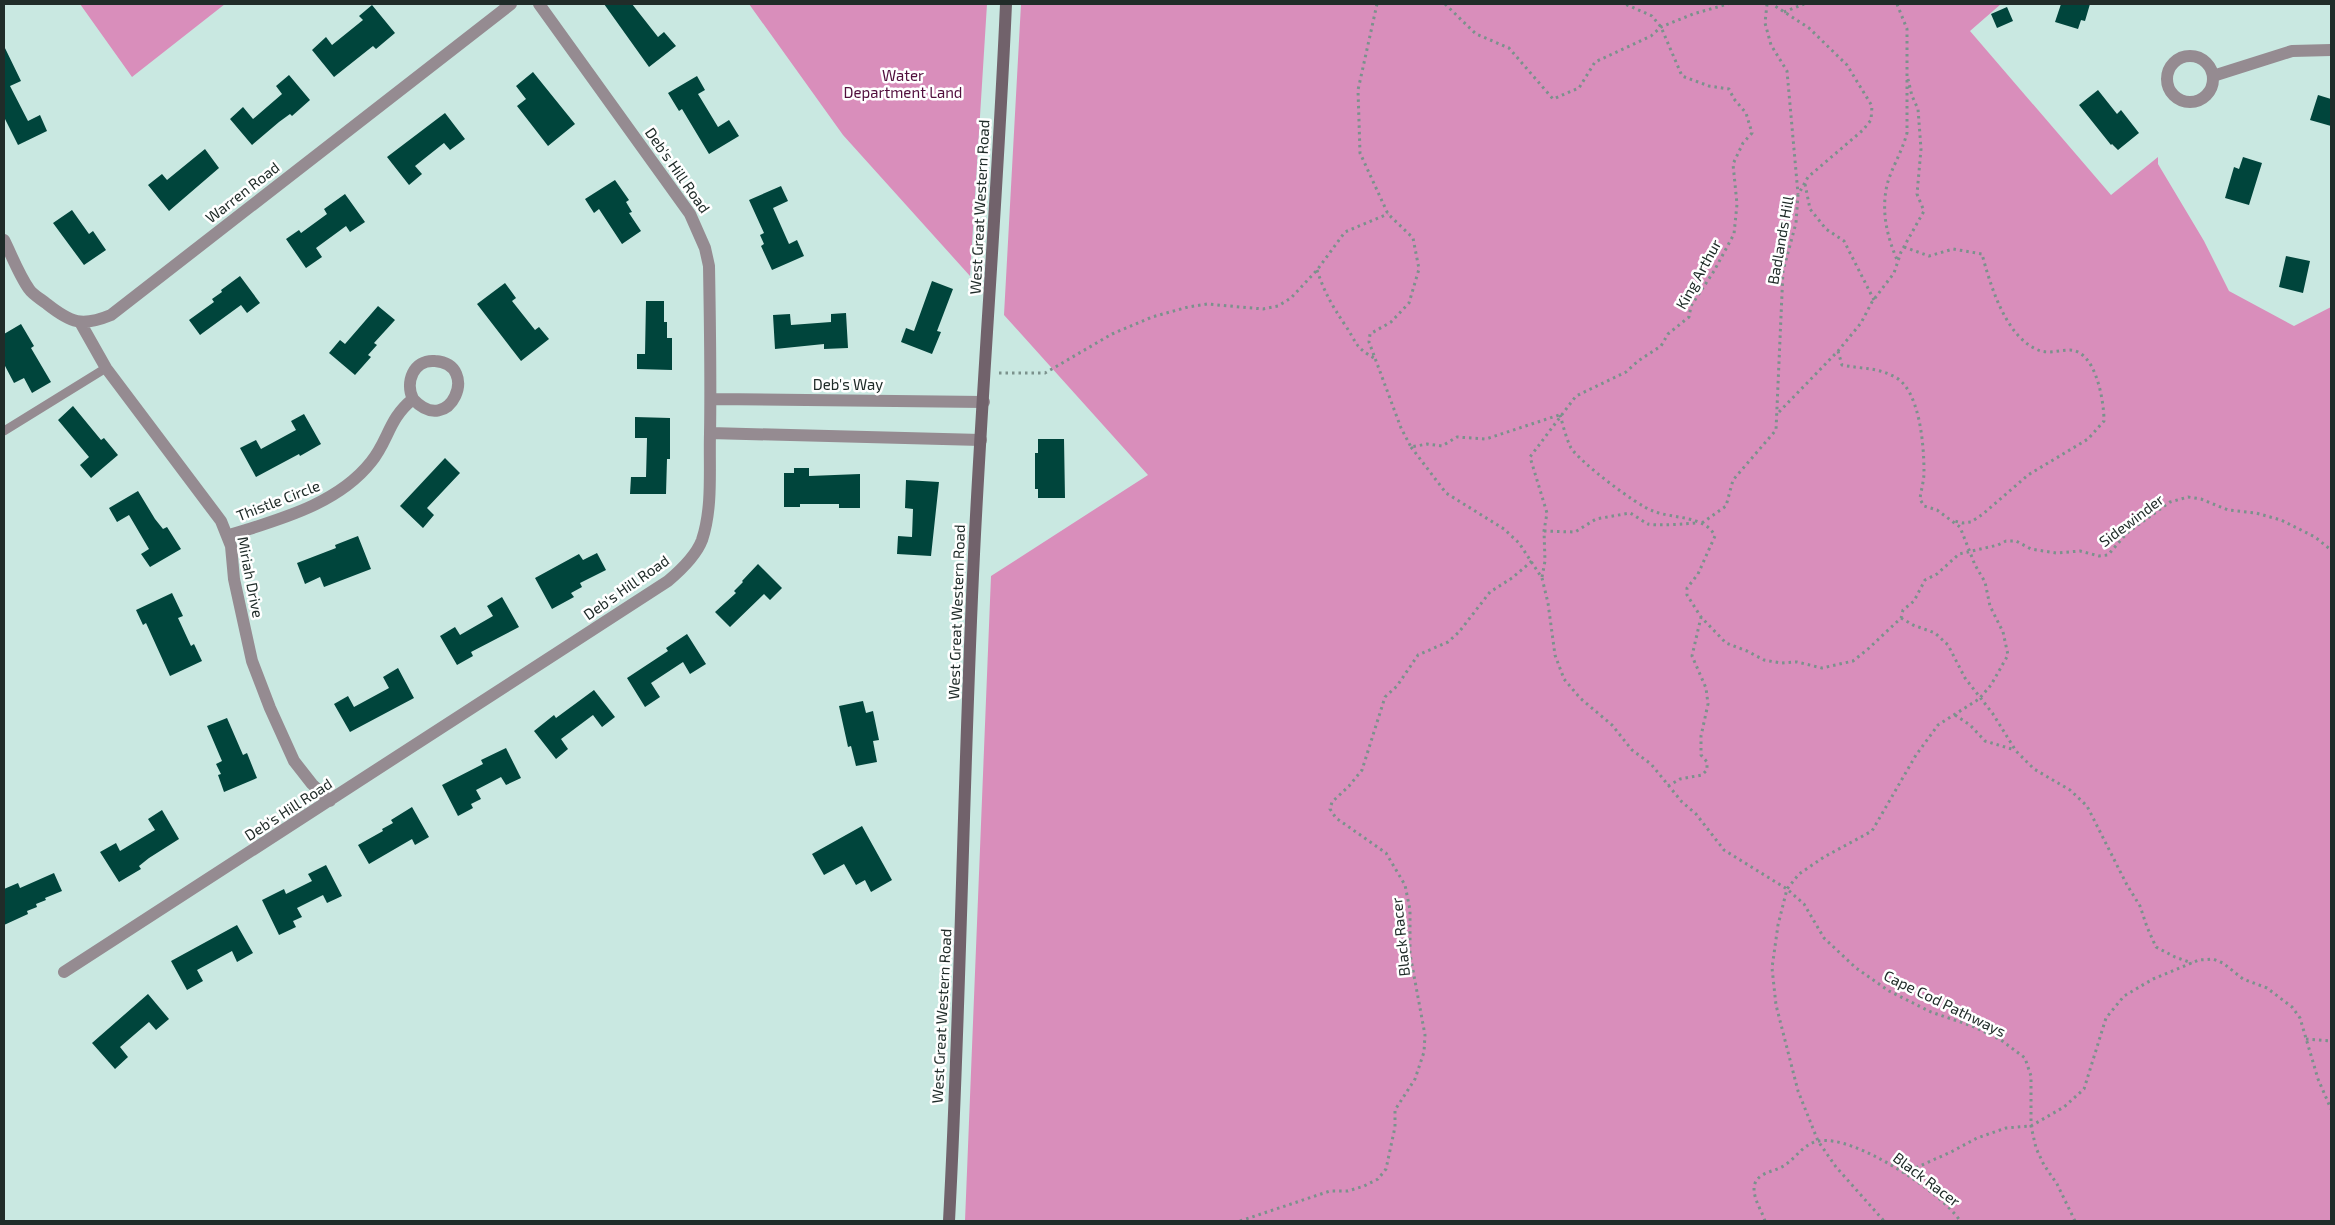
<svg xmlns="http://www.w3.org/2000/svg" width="2335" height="1225" viewBox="0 0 2335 1225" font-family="'Exo 2',sans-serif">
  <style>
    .forest { fill: #d98ebb }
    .building { fill: #00453c }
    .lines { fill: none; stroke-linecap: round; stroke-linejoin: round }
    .path { stroke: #7b918c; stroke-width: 3; stroke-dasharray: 2.5 4; stroke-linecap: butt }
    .lane { stroke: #958b91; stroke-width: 9 }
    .street { stroke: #958b91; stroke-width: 12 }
    .secondary { stroke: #71626b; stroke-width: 12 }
    .labels { text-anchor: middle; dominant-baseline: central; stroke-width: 5; stroke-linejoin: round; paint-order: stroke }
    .park-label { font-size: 15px; fill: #510e3c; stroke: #fff }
    .street-label { font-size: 15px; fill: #202c29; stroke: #fff }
  </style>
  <rect width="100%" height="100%" fill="#c9e8e1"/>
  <!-- forest -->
  <path class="forest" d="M80,4H225L132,77Z
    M749,4H987L970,276L843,135Z
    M1021,4H2001L1970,31L2111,195L2158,157V164L2204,241L2229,291L2294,326L2331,307V1221H965L991,576L1148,475L1004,315Z"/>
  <!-- building -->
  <path class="building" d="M604,4H632L658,37L664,32L676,46L649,67Z
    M2061,4H2090L2085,21L2081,20L2078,29L2055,22Z
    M372,5L395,33L376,49L373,46L334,77L312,50L326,37L332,45L363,20L359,16Z
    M2007,7L2013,21L1997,28L1991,14Z
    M4,46L21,81L10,86L28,121L40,115L47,131L18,145L4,117Z
    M533,72L575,124L548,146L517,106L526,99L516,86Z
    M289,75L310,100L292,116L290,114L279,122L252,145L230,119L243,107L253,119L282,94L276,86Z
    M697,76L705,90L698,94L718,127L729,120L739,136L709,154L682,109L679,111L668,93Z
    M2098,90L2117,114L2121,110L2139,133L2118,150L2112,144L2111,145L2079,105Z
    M2318,95L2331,99V126L2310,120Z
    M445,113L465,139L450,150L444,143L415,166L422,174L409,185L387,157Z
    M205,149L219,168L169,211L148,185L162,174L167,180Z
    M2243,157L2262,163L2249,205L2225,198L2234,167L2239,169Z
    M615,180L629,200L626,202L632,212L629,213L641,231L622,244L599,209L594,213L585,199Z
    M781,186L788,201L773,208L789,244L797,240L804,256L772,270L761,246L764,244L760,235L764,233L749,200Z
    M345,194L365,222L350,232L346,226L316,248L322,257L306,268L286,239L299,230L301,233L327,214L324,209Z
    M72,210L89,234L93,231L106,250L84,265L53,223Z
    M2286,256L2310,261L2303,293L2279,287Z
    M240,276L260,303L247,313L241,305L200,335L189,320L214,302L212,299L222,292L221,290Z
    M932,281L953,289L937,331L941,332L932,354L901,342L906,328L914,331Z
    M505,283L516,298L512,301L535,330L539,327L549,339L521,361L477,304Z
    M646,301H664V322H667V338H672V370L637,369V354H645Z
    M378,306L395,320L374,343L377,345L368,355L371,357L355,375L329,353L340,340L345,344Z
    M846,313L848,348L824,349V344L775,349L773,315L790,314L791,325L831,322V314Z
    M21,324L34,346L31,348L51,382L32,393L24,378L14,383L4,364V334Z
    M73,406L101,440L104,438L118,455L91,478L80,465L89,457L58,420Z
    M304,414L321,444L300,456L299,454L256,477L240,448L256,440L261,449L296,430L291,421Z
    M635,417L670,418V459H667L666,494H630L631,477H646L647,438H635Z
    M1038,439H1064L1065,498H1038V489H1035V453H1038Z
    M445,458L460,473L427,508L434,515L423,528L400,506Z
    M794,468H809V476L860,474V508H839V504H800V507H784V473H794Z
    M906,480L939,482L931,556L897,554L898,536L912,537L913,509L905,508Z
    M138,491L155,519L163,529L167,527L181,549L150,567L141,554L149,549L129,515L117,522L109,508Z
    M358,536L371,569L324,587L320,577L305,584L297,563L336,548L335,545Z
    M597,553L606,570L580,583L582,587L571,593L574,597L552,609L535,578L579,554L583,560Z
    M758,564L782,588L770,600L764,594L730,627L715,612L736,593L734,591L743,582L742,581Z
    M172,593L183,616L178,618L191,646L194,644L202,661L170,676L146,623L143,625L136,610Z
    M502,597L519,627L471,652L473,656L457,665L440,636L455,627L460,635L493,616L487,606Z
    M687,634L706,664L690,674L683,662L651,683L660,697L645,707L627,678L668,651L666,648Z
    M398,668L414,698L350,732L334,704L348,696L354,707L389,688L383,677Z
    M594,690L615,717L602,727L593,715L561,739L568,749L556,759L534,731L554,715L556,718Z
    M863,701L866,713L873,711L879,740L873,741L877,762L856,766L851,746L848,747L839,706Z
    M227,718L243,755L247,753L257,778L224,792L218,775L221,774L216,764L222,761L207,726Z
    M506,748L521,778L506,785L501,777L476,790L481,799L471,804L473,808L458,816L442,785L483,764L481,760Z
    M412,807L429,837L415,845L412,839L369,864L358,845L383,831L382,829L393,823L391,820Z
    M162,810L179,839L149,858L139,866L141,869L119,882L100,852L116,843L120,851L155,830L148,819Z
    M862,826L892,880L871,892L865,880L856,885L844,864L824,875L812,854Z
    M326,865L342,896L327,903L323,895L297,908L302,917L293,921L296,927L279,935L262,900L284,889L286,894L312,881L308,874Z
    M54,873L62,891L45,898L46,900L36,904L37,907L27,911L28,914L4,925V889L18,883L20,888Z
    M237,925L253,953L237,962L232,951L197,970L203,981L187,990L171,961Z
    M148,994L169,1019L156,1030L149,1022L120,1047L128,1057L115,1069L92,1043Z"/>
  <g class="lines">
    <!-- path -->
    <path class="path" d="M1377,4L1358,90L1360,153L1388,214L1413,238L1419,269L1409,303L1391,322L1370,334L1369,342L1401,428L1411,447L1427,444L1442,446L1457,437L1486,439L1559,415
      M1445,4L1476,34L1509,48L1553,99L1579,88L1595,62L1651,36L1661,27L1693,14L1728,4
      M1767,4L1765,23L1771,45L1787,71L1798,194
      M1897,4L1907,29V133C1902,152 1891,169 1887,185C1881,212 1887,237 1898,262
      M1784,12L1804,4
      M1805,184L1810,209L1826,229L1844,241L1874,300
      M1904,247L1929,256L1953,249L1982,254C1990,284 2005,335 2036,349C2047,355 2058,350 2070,350C2096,351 2104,401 2104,421L2088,439L2028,475L1983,514L1971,522L1963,523L1954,521
      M1317,270C1325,294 1332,305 1345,325C1358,344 1354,347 1376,359
      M1838,351L1842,365C1861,369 1877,367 1895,377C1920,390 1924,446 1924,472C1924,481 1921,490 1920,499L1924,506L1937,510L1960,527L1975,565L1985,582L1990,606L2003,632L2008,655L1991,685L1979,699L1938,725L1916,755L1872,831L1824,857L1799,874L1787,889L1778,925L1772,968L1776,1005L1798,1091L1818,1141L1836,1167L1884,1221
      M999,373H1045L1112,334L1152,317L1188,307L1207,304L1263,309L1278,306L1291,298L1317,270L1345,232L1388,214
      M1779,412L1838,351L1861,323L1872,302L1894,273L1901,252L1924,211L1917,194L1921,149L1918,109L1912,96L1908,79
      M1560,415C1563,425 1566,438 1571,448C1580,462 1636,505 1653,511C1672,519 1705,515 1715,536L1698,574L1687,588V595L1701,617L1726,643L1747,651L1764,660L1781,663L1797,662L1822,668L1853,661L1868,649L1901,618L1903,610L1914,601L1925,580L1937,574L1959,554L1998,545L2006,541H2016L2031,549L2056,553L2080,551L2099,556L2108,555L2127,533L2170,502L2188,497L2201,499L2228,510L2256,513L2281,520L2315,537L2331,550
      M1411,447L1446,493L1504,529L1519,543L1542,578L1548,603L1555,655L1564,679L1580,698L1612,725L1632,750L1651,764L1682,802L1696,814L1724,850L1787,889L1804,904L1824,938L1856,968L1889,991L1931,1012L1972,1026L2001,1040L2025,1058L2031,1076V1126L2036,1148L2044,1165L2057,1184L2075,1221
      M1702,523L1726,506L1733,480L1776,430L1783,271L1796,223L1798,195L1808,177L1863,130L1871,120L1872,106L1847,65L1809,28L1772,4
      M1544,531L1575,532L1596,519L1630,513C1636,516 1642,521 1648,524C1654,526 1686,524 1696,523
      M1542,577L1545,561L1544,531L1547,513L1530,457L1576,396L1626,372L1638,361L1661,346L1668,334L1689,317L1691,306L1714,271L1734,234L1737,204L1733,164L1743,143L1752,133L1746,113L1734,99L1729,89L1709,86L1682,76L1661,27L1652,16L1625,4
      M1901,618L1913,625L1935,633L1948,645L1965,678L1993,714L2016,751L2034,769L2070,790L2087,806L2127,885L2140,906L2147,927L2156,947L2175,957L2192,963
      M1955,715L1970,725L1985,741L2015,750
      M1668,786L1680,779L1702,775L1707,770V762L1701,755V736L1708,704L1706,688L1692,656L1701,617
      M2306,1039L2331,1041
      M1904,1173L1951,1152L1977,1138L2006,1128L2031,1126L2064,1107L2084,1089L2106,1018L2124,996L2153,979L2199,960L2213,959L2223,963L2243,979L2267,988L2292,1007L2300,1018L2318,1079L2331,1109
      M1240,1221L1330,1191H1348L1364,1186L1378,1179L1386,1169L1395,1127V1110L1415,1079L1424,1052L1425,1035L1410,954V910L1405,885L1386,853L1336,818L1330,809L1332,802L1349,786L1362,770L1385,697L1397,686L1418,655L1448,642L1459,632L1490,592L1512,578L1532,561
      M1765,1221C1761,1208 1745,1187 1761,1176C1768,1171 1778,1170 1785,1165C1797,1157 1804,1143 1819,1141C1853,1134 1943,1193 1960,1221"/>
    <!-- lane -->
    <path class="lane" d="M4,431L106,368"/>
    <!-- street -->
    <path class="street" d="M2167 79a23 23 0 1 1 46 0a23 23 0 1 1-46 0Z
      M2213,76L2292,51L2331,50
      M4,240C12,256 19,275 29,289C33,295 41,299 47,304C71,323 82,327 111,315L511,4
      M80,322L106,368L221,521L231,546L234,579L252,661L270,708L294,761L312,784L330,801
      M712,399L984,402
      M710,433L981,440
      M227,536C277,520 337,505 371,462C389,440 388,419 413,399C405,383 413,359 435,361C481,364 450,439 413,399
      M64,972L668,581C681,570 696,556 702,540C713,507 709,468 710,434C711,378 710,322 709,266L705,248L690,214L539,4"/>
    <!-- secondary -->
    <path class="secondary" d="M949,1221C961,999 963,776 974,554C983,371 998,187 1006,4"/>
  </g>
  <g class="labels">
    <!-- park labels -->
    <g class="park-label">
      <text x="903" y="75">Water<tspan x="903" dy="17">Department Land</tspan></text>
    </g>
    <!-- street labels -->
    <g class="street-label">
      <text transform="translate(678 170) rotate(55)">Deb's Hill Road</text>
      <text transform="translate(242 192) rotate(-38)">Warren Road</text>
      <text transform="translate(979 207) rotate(-87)">West Great Western Road</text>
      <text transform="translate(1780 240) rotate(-80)">Badlands Hill</text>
      <text transform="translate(1698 274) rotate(-61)">King Arthur</text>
      <text x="848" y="384">Deb's Way</text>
      <text transform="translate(278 500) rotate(-21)">Thistle Circle</text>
      <text transform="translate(2131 520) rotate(-37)">Sidewinder</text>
      <text transform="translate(251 577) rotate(79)">Miriah Drive</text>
      <text transform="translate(626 587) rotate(-35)">Deb's Hill Road</text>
      <text transform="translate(956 612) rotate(-88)">West Great Western Road</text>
      <text transform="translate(288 809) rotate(-33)">Deb's Hill Road</text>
      <text transform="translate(1400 937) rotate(-96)">Black Racer</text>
      <text transform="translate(1945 1003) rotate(26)">Cape Cod Pathways</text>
      <text transform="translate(941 1016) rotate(-87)">West Great Western Road</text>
      <text transform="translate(1927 1179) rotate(37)">Black Racer</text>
    </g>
  </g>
  <!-- border -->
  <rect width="2335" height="1225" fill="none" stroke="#202c29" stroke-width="10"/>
</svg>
